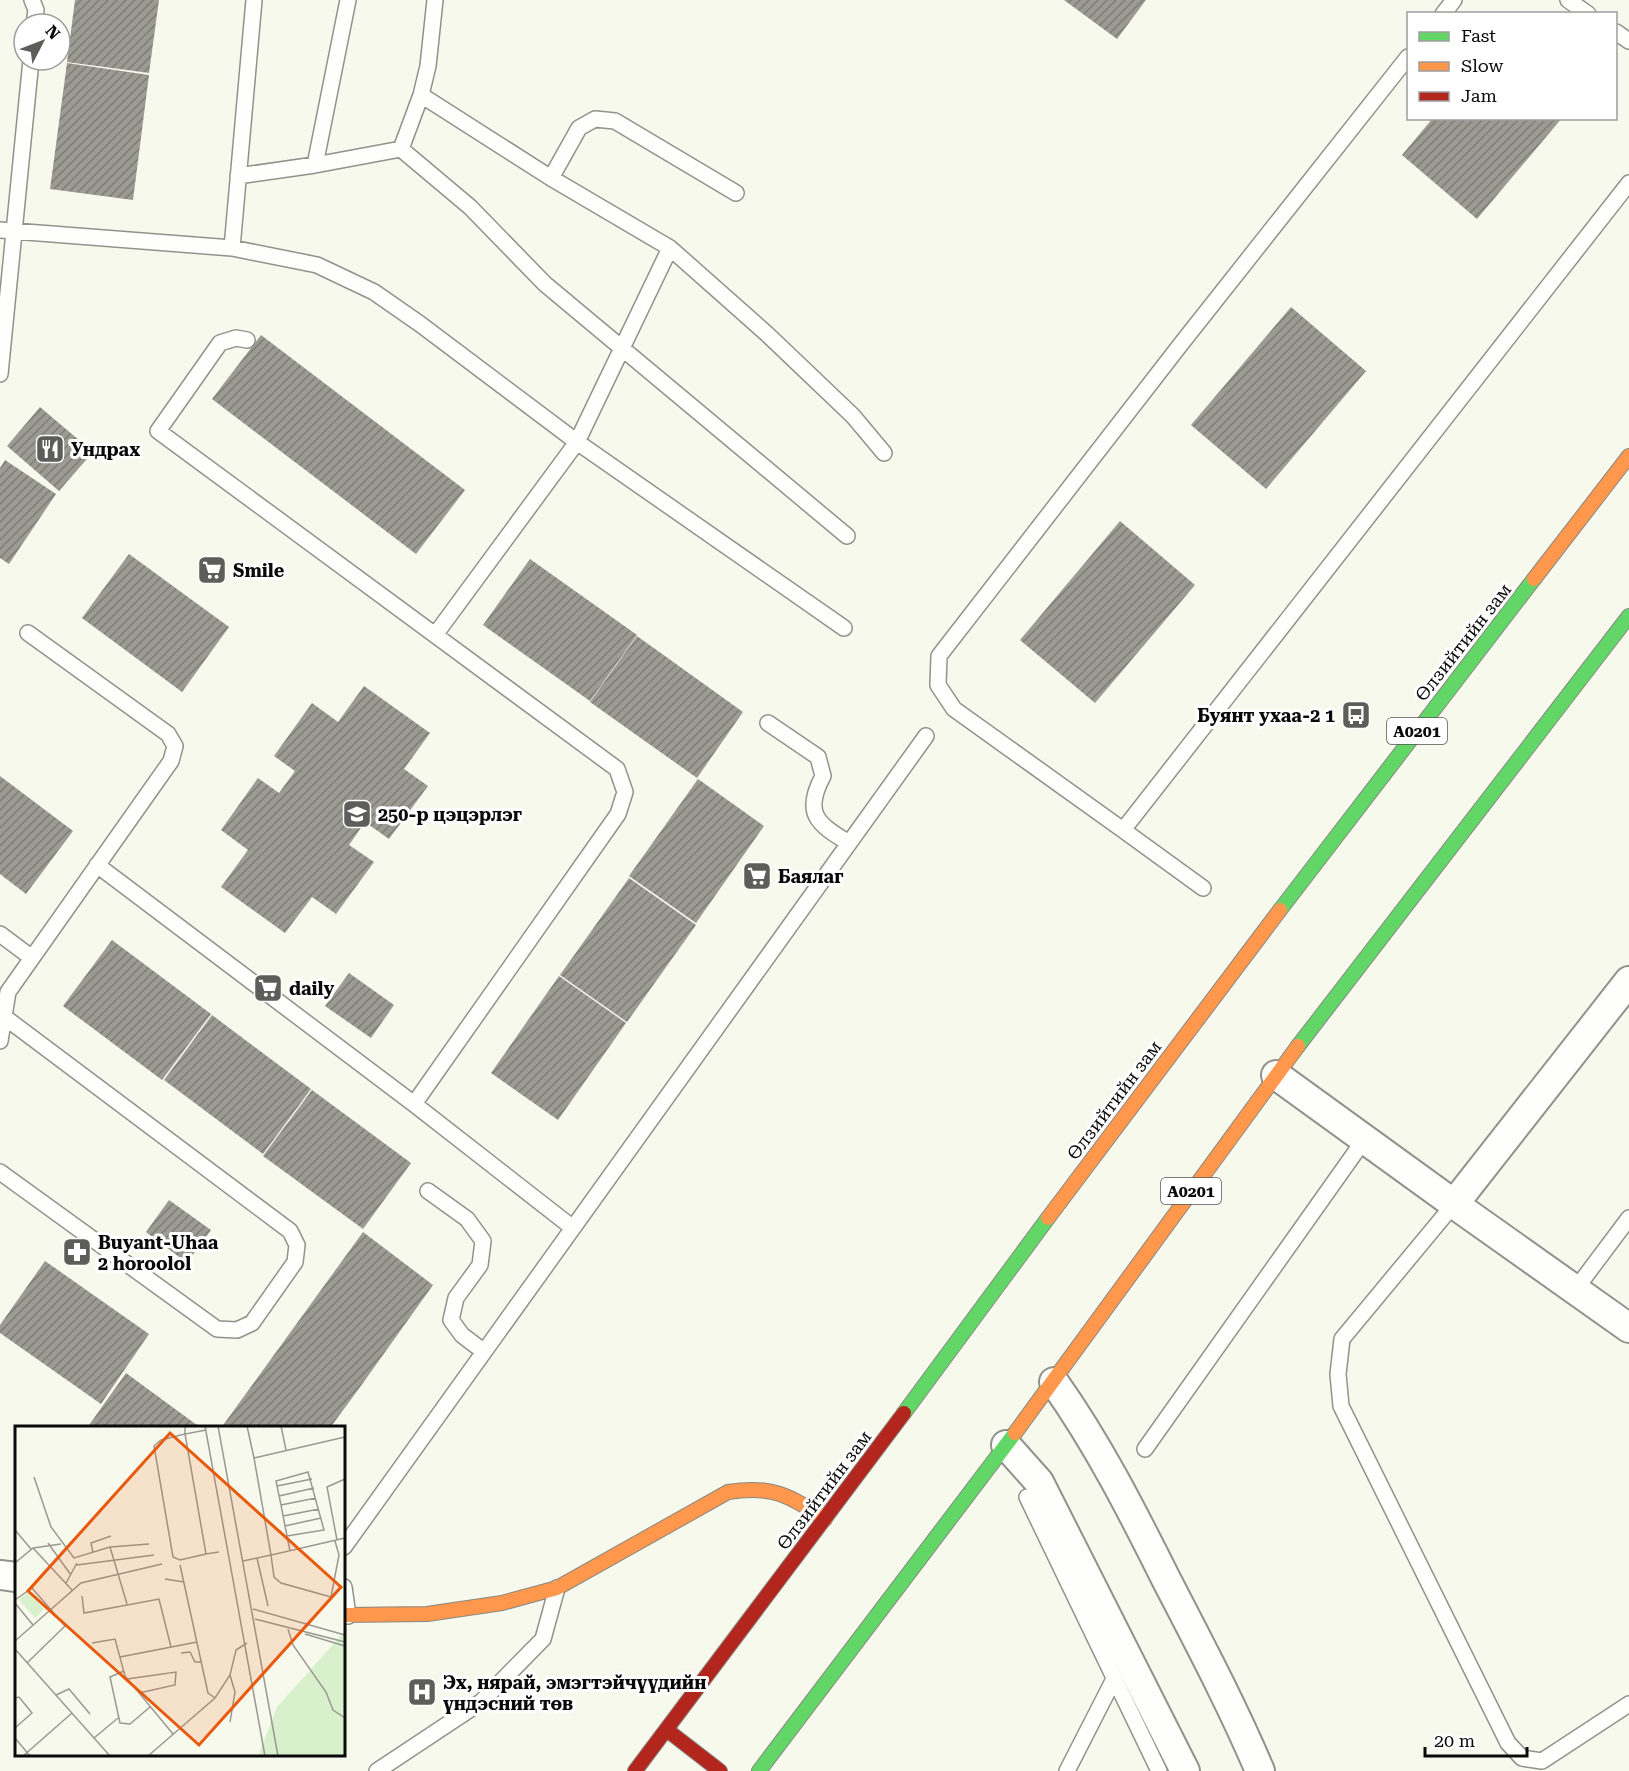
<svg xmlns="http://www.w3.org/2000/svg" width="1629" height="1771" viewBox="0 0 1629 1771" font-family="'Roboto Serif',serif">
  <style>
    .building { fill: url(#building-hatch) }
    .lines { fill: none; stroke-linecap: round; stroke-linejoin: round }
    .lane-casing { stroke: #91928c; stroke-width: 18 }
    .street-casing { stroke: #91928c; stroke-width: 32 }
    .fast-casing { stroke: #888883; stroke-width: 16 }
    .slow-casing { stroke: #888883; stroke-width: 16 }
    .jam-casing { stroke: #888883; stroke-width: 16 }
    .lane { stroke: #fefefc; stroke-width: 15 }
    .street { stroke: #fefefc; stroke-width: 28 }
    .fast { stroke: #63d668; stroke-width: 14 }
    .slow { stroke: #ff974d; stroke-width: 14 }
    .jam { stroke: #b3261e; stroke-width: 14 }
    .labels { text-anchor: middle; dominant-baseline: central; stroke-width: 6; stroke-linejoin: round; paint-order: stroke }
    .shield { fill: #fff; stroke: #545454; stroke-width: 1.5 }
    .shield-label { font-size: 16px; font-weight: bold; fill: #0a0a0a }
    .poi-label { font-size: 18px; font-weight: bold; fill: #0a0a0a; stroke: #fff; text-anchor: start }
    .street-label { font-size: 18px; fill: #0a0a0a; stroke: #fff }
    .inset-road { fill: none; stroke: #999992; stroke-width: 1.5 }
    .view { fill: #e8590c; fill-opacity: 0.15; stroke: #e8590c; stroke-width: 3 }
    .inset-edge { fill: none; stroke: #0a0a0a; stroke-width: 3 }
  </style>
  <defs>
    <pattern id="building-hatch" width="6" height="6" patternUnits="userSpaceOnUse" patternTransform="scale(1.5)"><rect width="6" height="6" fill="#9b9b94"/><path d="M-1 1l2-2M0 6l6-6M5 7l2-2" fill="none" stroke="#7d7d77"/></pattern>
  </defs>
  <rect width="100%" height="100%" fill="#f8f9ed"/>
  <!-- building -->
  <path class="building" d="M75,0H159L149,73L67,62Z
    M1064,0H1146L1117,39Z
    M67,63L149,75L133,200L50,189Z
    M1433,118H1562L1477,219L1402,155Z
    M1291,307L1366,371L1266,489L1191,425Z
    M261,335L465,490L416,554L212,399Z
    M40,407L93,452L59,491L7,446Z
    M5,460L56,494L9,564L0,558V468Z
    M1120,521L1195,585L1095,703L1020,640Z
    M129,554L229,627L182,692L82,618Z
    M530,559L637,635L590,701L483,625Z
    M637,636L743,712L697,778L590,702Z
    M364,686L430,733L404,769L428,786L389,839L365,822L349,845L374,862L336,914L312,897L285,933L221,887L248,850L221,830L258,778L279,793L295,771L274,756L312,703L338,722Z
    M0,776L73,831L26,894L0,874Z
    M698,779L764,826L696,923L629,876Z
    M629,878L696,925L627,1022L560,975Z
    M112,940L211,1014L162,1080L63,1006Z
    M349,973L394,1005L371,1038L325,1006Z
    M559,976L626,1023L558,1120L491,1073Z
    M212,1015L311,1089L263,1154L164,1080Z
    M312,1090L411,1163L363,1229L263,1156Z
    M169,1200L211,1230L187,1263L146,1232Z
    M363,1232L433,1285L363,1383L330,1428H221Z
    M45,1261L149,1334L101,1404L0,1333V1325Z
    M126,1373L201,1428H87Z"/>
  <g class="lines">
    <!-- lane casing -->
    <g class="lane-casing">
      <path id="lane" d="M32,0L36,10L34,24
        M435,0L428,66L421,95L551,178L670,248L767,334L853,416L884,453
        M1568,0L1588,14
        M1443,14L1454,0
        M1616,32L1629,41
        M401,149L470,207L545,284L847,536
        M315,165L348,0
        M238,176L315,165L401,149L421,95
        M551,178L579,128L595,119L615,121L736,193
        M0,230L232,248L317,265L374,292L420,324L577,442L844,628
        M232,248L254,0
        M247,340L236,338L220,343L158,431L617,769L625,792L618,814L414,1104
        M0,374L31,60
        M435,635L577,442L670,248
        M768,723L818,757L823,776C803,813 817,824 849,843
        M1123,830L954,709L938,685L939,656L1181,344L1408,57
        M97,865L414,1104L573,1228
        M1203,888L1123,830L1629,183
        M0,934L32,958
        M0,1041L8,992L171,761L175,746L168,734L28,633
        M0,1172L217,1329L237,1330L252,1323L295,1262L297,1245L290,1231L3,1016
        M428,1191L467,1219L483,1241L480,1265L456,1298L451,1320L462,1335L483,1351
        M1454,1204L1342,1339L1338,1374L1341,1406L1508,1743L1522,1758L1542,1761L1629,1704
        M1575,1290L1629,1218
        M1145,1449L1364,1140
        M1027,1497L1159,1771
        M344,1547L926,736
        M344,1587L348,1616
        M377,1771L481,1702L543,1639L557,1588
        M1067,1771L1114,1679"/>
    </g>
    <!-- street casing -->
    <g class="street-casing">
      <path id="street" d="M1276,1075L1454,1204L1629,981
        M1454,1204L1629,1328
        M1054,1382C1098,1444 1132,1511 1166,1579C1199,1643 1232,1705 1260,1771
        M1006,1445L1039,1482L1185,1771
        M0,1575L16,1577"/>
    </g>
    <!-- fast casing -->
    <g class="fast-casing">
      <path id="fast" d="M1280,910L1534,579
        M1298,1046L1629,616
        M904,1413L1048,1218
        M759,1771L1015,1433"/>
    </g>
    <!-- slow casing -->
    <g class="slow-casing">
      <path id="slow" d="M1534,579L1629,456
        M1048,1218L1280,910
        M1015,1433L1298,1046
        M344,1615L427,1614L502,1603L557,1588L728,1492C772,1485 789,1495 825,1519"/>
    </g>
    <!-- jam casing -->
    <g class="jam-casing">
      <path id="jam" d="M667,1730L720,1771
        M635,1771L904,1413"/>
    </g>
    <!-- lane -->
    <use href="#lane" class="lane"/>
    <!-- street -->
    <use href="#street" class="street"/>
    <!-- fast -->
    <use href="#fast" class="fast"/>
    <!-- slow -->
    <use href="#slow" class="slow"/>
    <!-- jam -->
    <use href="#jam" class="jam"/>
  </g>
  <!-- icons -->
  <defs>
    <g id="restaurant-square" transform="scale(1.5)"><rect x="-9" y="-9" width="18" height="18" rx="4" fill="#5d5e59" stroke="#fff"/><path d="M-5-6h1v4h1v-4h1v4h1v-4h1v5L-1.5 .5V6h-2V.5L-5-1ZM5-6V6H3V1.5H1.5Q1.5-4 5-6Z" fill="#fff"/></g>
    <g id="supermarket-square" transform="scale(1.5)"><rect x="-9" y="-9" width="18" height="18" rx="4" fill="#5d5e59" stroke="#fff"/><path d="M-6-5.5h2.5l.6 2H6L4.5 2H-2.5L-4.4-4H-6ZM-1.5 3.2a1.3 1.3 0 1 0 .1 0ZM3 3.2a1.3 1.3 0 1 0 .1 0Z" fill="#fff"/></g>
    <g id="bus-square" transform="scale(1.5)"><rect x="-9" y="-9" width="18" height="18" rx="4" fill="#5d5e59" stroke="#fff"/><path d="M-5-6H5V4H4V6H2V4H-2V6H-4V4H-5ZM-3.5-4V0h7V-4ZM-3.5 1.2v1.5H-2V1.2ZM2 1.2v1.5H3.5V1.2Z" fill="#fff"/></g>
    <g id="school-square" transform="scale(1.5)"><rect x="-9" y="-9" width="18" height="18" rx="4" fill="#5d5e59" stroke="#fff"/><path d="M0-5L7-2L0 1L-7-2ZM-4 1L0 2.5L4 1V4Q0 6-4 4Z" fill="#fff"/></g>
    <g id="pharmacy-square" transform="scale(1.5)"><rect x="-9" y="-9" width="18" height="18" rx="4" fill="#5d5e59" stroke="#fff"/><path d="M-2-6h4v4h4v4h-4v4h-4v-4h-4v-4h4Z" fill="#fff"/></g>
    <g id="hospital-square" transform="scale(1.5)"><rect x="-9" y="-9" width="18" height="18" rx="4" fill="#5d5e59" stroke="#fff"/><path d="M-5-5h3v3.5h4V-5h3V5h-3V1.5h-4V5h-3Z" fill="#fff"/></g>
  </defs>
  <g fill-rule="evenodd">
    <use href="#restaurant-square" x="50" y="449"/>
    <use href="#supermarket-square" x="212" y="570"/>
    <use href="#bus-square" x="1356" y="715"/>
    <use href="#school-square" x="357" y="814"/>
    <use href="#supermarket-square" x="757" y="876"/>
    <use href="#supermarket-square" x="268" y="988"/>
    <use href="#pharmacy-square" x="77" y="1252"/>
    <use href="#hospital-square" x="422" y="1692"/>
  </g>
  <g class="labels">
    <!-- shield labels -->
    <g class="shield">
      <rect x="1387" y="718" width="60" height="26" rx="4.5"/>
      <rect x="1161" y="1178" width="60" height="26" rx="4.5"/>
    </g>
    <g class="shield-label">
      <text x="1417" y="731">A0201</text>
      <text x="1191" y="1191">A0201</text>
    </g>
    <!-- poi labels -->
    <g class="poi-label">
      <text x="71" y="449">Ундрах</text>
      <text x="233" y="570">Smile</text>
      <text x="1335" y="715" text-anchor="end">Буянт ухаа-2 1</text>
      <text x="378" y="814">250-р цэцэрлэг</text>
      <text x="778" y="876">Баялаг</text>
      <text x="289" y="988">daily</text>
      <text x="98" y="1242">Buyant-Uhaa<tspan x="98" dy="21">2 horoolol</tspan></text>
      <text x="443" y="1682">Эх, нярай, эмэгтэйчүүдийн<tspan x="443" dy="21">үндэсний төв</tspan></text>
    </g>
    <!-- street labels -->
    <g class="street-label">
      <text transform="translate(1463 642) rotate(-52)">Өлзийтийн зам</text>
      <text transform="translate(1114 1100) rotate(-53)">Өлзийтийн зам</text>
      <text transform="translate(824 1490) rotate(-53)">Өлзийтийн зам</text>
    </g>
  </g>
  <!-- overview -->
  <g transform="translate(15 1426)">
    <rect width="330" height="330" fill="#f8f9ed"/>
    <path d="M13,166L29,183L20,192L4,174ZM330,205V330H243L262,281Z" fill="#d9f0cd"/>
    <path class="inset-road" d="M170,0V8L146,14L139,20L158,131L165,134L191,128M190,0L250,330M203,0L263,330M232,0L239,32M266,0L271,24M191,4L170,8L191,128L204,126M19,51L36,101L59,132L95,121L134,118M262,60L297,53M264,70L299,62M266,79L301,72M268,90L304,83M270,100L306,92M0,104L16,123M272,110L309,104L293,46L261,55L266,79L270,100L275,125M322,114L312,61L330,53M320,115L324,129L316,171L266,157L259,151L256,129L330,112M33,117L56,149M95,121L112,178M18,122L57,164M78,127L76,117L96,110M242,132L253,180M228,135L256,129L239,32L330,11M0,137L18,122L46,118M62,139L139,129M165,139L193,267L200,272M150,153L169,156M51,157L62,137M67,170L69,187L144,173L156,221M0,174L17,162L50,200L12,237M0,177L18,199M238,183L330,209M240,193L330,216M273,203L278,219L311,266L318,284L330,292M290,208L330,220M0,215L66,157L147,138M77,217L100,213L110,250L158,308M0,223L95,330M166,227L175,226L180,236H186M105,231L182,216M109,245L95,251L105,297L115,298L135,281M112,253L161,246L160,259L124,267M41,269L54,263L75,288M0,272L4,271L17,287L0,302M215,296L220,266L215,249M0,312L15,330M79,312L103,292M8,330L57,287M133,330L200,272L215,249L221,224L232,217"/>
    <path class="view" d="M155,7L326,161L184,319L13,165Z"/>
    <rect width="330" height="330" class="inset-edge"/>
  </g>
  <!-- legend -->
  <rect x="1407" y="12" width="210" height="108" fill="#ffffff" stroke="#9d9d9d" stroke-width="1.5"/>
  <rect x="1419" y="32" width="30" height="9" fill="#63d668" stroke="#9d9d9d" stroke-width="1.5"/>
  <text x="1461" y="42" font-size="18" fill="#0a0a0a">Fast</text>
  <rect x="1419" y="62" width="30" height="9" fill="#ff974d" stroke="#9d9d9d" stroke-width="1.5"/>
  <text x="1461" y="72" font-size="18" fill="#0a0a0a">Slow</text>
  <rect x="1419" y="92" width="30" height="9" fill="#b3261e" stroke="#9d9d9d" stroke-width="1.5"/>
  <text x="1461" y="102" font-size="18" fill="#0a0a0a">Jam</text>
  <!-- north arrow -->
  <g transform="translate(42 42) rotate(48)"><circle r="28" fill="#ffffff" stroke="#9d9d9d" stroke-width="1.5"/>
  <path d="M0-4.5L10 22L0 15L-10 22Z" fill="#5d5e59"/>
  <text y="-9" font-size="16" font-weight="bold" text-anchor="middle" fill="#0a0a0a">N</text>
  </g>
  <!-- scale -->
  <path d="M1425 1747v9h102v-9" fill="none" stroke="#0a0a0a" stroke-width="3"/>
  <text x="1434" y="1747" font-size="18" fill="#0a0a0a" stroke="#ffffff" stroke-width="4.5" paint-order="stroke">20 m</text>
</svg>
